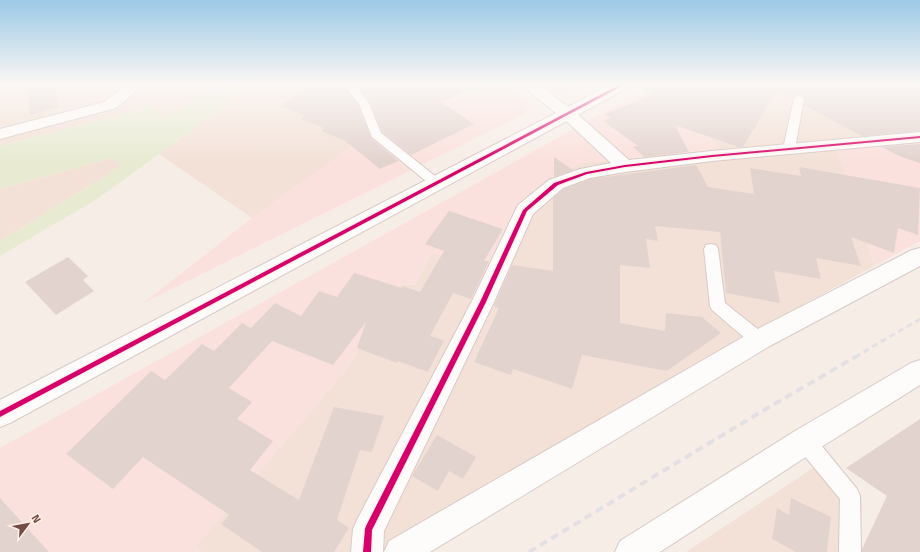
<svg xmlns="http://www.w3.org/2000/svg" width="920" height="552" viewBox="0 0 920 552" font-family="'Titillium Web',sans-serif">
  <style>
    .residential { fill: #f3e1d7 }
    .commercial { fill: #fbe1dd }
    .green { fill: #e8ebd2 }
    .building { fill: #e3d3cf }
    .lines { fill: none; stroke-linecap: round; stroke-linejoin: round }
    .service-casing { stroke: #d8cac5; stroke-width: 2 }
    .minor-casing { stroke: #d8cac5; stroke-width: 2 }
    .tertiary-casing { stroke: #d8cac5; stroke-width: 2 }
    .service { fill: #fefcfb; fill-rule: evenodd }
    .minor { fill: #fefcfb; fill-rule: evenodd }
    .tertiary { fill: #fefcfb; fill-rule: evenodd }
    .rail-far1 { stroke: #e3e0e4; stroke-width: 3; stroke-dasharray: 6 4; stroke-linecap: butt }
    .rail { stroke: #e3e0e4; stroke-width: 4; stroke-dasharray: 8 5; stroke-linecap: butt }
    .cycleway-casing { stroke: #fff1e8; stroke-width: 3 }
    .cycleway { fill: #d6006c; fill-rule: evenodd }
  </style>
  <rect width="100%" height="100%" fill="#f7ede7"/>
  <!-- residential -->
  <path class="residential" d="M0,85H223V86L165,118L150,107L0,146Z
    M255,85H480L450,100L372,132L252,218L159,154Z
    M748,85L822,87L920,138L837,148L874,266L692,365L383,552H202L196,546L342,375L401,284L415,285L432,253L487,271L539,183L582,163L720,149L709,137Z
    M111,158L121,166L0,241V189Z
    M828,458L862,503L861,552H686Z"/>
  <!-- commercial -->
  <path class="commercial" d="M480,85H510L528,102L526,113L142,304L252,218L372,132L450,100Z
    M542,85H579L563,93L545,87Z
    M653,85L721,149L582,163L539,183L487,271L432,253L415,285L400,284L342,375L196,546L202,552H0V448Z
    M920,141V241L874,266L836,148Z"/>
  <!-- green -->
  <path class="green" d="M223,85H255L94,201L0,256V241L121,166L111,158L0,189V146L151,107L165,118Z"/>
  <!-- building -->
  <path class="building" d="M51,85H54L59,107L30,115L28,91Z
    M311,85H343L358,105L371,138L398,161L380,169L344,140L321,131L324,128L301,119L306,116L281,106Z
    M357,85H478L441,102L474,124L411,155L382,132L370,102Z
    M636,85H920V131L862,136L804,105L805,97L800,94L792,98L777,90L743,147H738L675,125L689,152L644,157L633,147L638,146L603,121L611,118L605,114L652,95Z
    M920,144V163L899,156L882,147Z
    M554,157L573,170L554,177Z
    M696,165L708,187L754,194L750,168L801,176L799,167L920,188L918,235L898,228L894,253L851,237L861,266L816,258L821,279L774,271L780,303L726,293L720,232L655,226L658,241L646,239L650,268L620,265V323L665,331L666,313L702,317L721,333L667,371L582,355L572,389L513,369L511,375L474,362L499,308L494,306L512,265L553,271V198L564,189L590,179Z
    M449,211L503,229L484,261H489L471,299L453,293L430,336L444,340L428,372L398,361L397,363L357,348L366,322L333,365L272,341L229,388L252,402L237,419L273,441L250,470L299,500L334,407L384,416L372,452L360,450L337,520L349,528L334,552H262L221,524L229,515L143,457L113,489L66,454L151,371L165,380L202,344L214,351L242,323L251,328L275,303L301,316L319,291L337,297L354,273L402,288L403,286L420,292L444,251L425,244Z
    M68,257L88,276L83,280L94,291L56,315L25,282Z
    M920,419V552H862V549L887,496L846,468Z
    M437,435L476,457L463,479L449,471L438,491L412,476Z
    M0,498L49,552H0Z
    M791,498L831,517L827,552H796L772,539L777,508L789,515Z"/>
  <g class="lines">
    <!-- service casing -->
    <g class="service-casing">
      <path id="service" d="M344,85H355L369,103L381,133L440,180L442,183L440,186L436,187L432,186L372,137L359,104Z
        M799,95L804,98L795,149L793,152H785L783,149L794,98Z
        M711,244L716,245L718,249L725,303L765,335L767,340L765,345L759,347L753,345L712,310L710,306L704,249L706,245Z
        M805,432L812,434L857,489L860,496L861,552H839L840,499L798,448L795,441L798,434Z"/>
    </g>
    <!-- minor casing -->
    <g class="minor-casing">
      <path id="minor" d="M119,85H135L137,90L116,108L0,139V129L104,102L121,89Z
        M568,109L574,111L629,160L712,151L920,132V142L712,161L625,172L590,178L563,188L533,214L494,302L384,531L383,552H351L353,529L358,518L472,301L518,205L549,180L580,169L611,163L562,117L560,114L562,111Z
        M920,248V266L768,347L430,552H384L389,541L750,333L912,250Z
        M920,360V385L815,451L660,552H615L620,541L795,431L911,363Z"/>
    </g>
    <!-- tertiary casing -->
    <g class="tertiary-casing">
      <path id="tertiary" d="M521,85H539L568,107L610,85H630L627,88L574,117L10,423L0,427V400L556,113Z"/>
    </g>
    <!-- service -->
    <use href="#service" class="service"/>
    <!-- minor -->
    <use href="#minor" class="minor"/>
    <!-- tertiary -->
    <use href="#tertiary" class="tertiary"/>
    <!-- rail-far1 -->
    <path class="rail-far1" d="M855,357L920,319"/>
    <!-- rail -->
    <path class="rail" d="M529,552L759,413L857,356"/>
    <!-- cycleway casing -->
    <g class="cycleway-casing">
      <path id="cycleway" d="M619,85H624L0,417V411Z
        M920,136V138L712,157L625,167L587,174L558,185L527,211L486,302L372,530L371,552H363L365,529L366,526L480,302L523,210L554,183L586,172L625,165L712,155Z"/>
    </g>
    <!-- cycleway -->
    <use href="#cycleway" class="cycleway"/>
  </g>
  <!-- sky -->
  <linearGradient id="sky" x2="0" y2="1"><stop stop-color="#9bc9e6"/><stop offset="0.52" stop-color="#fbf7f4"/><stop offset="1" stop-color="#fbf7f4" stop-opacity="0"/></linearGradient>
  <rect width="920" height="162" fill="url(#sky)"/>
  <!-- north arrow -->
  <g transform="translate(28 524) rotate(58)" stroke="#fff1e8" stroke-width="3" paint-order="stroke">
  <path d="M0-3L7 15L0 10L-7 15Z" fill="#754d47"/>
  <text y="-6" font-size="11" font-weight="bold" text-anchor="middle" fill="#754d47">N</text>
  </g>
</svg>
